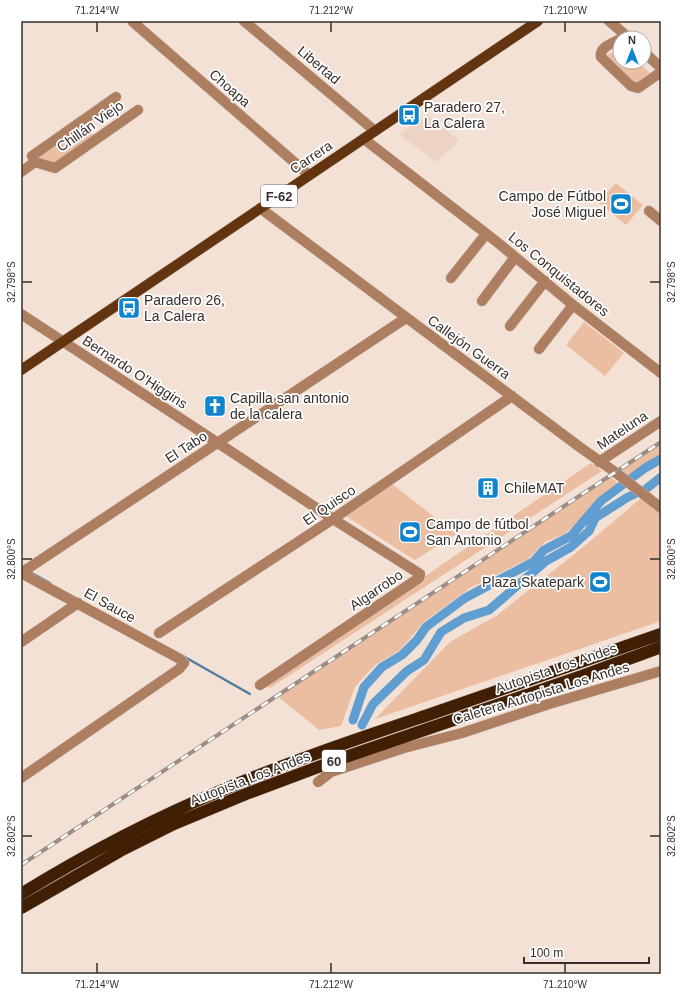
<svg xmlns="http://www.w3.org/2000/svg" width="682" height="995" viewBox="0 0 682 995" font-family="Helvetica,sans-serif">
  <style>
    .built { fill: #ecd3c3 }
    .green { fill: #ebbea2 }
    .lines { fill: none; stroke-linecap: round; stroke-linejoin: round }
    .stream { stroke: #537d9f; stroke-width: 2.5 }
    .canal { stroke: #609ed1; stroke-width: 9 }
    .minor-casing { stroke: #cebdb4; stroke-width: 11 }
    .major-casing { stroke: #cebdb4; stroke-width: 11 }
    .highway-casing { stroke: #cebdb4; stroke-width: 13 }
    .minor { stroke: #ad7f60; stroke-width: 10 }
    .major { stroke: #623410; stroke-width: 10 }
    .highway { stroke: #401f05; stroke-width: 12 }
    .rail-casing { stroke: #9b8e86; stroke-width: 4 }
    .rail { stroke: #fff; stroke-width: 2.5; stroke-dasharray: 8; stroke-linecap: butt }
    .ticks { fill: none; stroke: #362f2a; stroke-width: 1.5 }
    .labels { text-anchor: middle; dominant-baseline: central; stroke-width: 3.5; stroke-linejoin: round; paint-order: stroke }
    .shield { fill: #fff; stroke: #726d6a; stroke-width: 1 }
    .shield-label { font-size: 13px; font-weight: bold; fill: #362f2a }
    .street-label { font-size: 14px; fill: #362f2a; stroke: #fff }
    .poi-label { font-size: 14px; fill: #362f2a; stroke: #fff; text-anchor: start }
    .neatline { fill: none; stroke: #362f2a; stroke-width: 1.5 }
    .ticks-label { font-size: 10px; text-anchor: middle; fill: #362f2a }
  </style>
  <rect width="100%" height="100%" fill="#f4e1d6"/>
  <!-- built -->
  <path class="built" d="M428,115L459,141L435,162L399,134Z"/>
  <!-- green -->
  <path class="green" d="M620,48V62H638L652,75L636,86L606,56Z
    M84,122L95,137L55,166L36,157Z
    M616,183L643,205L626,225L598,202Z
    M584,322L624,353L605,376L566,345Z
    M661,441V455L644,464L628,477L617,469Z
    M591,463L602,471L270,688L265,685Z
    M610,477L618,483L565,534L545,542L528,559L470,588L424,622L400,650L375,665L355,687L341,726L319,730L276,695Z
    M392,484L456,534L415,560L344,515Z
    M641,498L661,513V621L375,719L450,642L496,616L582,548Z"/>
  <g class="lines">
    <!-- stream -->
    <path class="stream" d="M28,571L50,583
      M183,656L250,694"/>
    <!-- canal -->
    <path class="canal" d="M353,720L364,687L382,667L402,655L417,640L426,627L465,598L533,562L544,550L571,536L601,501L645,468L661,459
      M362,725L373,704L407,671L424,660L441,632L464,618L489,610L546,561L571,547L589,531L595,518L628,497L646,489L661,477"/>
    <!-- minor casing -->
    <g class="minor-casing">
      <path id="minor" d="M244,21L375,131
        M609,21L629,38
        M133,22L309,175
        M620,39C613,43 599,47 601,57L631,86L638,88L661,72
        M644,52L661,68
        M364,139L497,242L573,305L661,373
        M35,162L55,168L138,110
        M21,172L35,162L32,156L116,97
        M260,208L581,448L615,472L661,508
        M649,211L661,221
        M451,278L486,234
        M482,301L515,257
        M21,314L218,443L333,519L420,574L419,578L260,685
        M510,326L545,281
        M539,349L573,305
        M599,462L661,421
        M21,573L406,318
        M21,573L180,659L184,663L179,669L21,778
        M159,633L333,519L512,396
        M21,642L78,603
        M318,782L331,772L404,748L462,733L549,704L661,671"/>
    </g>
    <!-- major casing -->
    <g class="major-casing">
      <path id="major" d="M21,370L538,21"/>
    </g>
    <!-- highway casing -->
    <g class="highway-casing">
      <path id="highway" d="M21,894C86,854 154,818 225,789C291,761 360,738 428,715C505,688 583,661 661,634
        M21,908L120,851L174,824L246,794L337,760L582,676L661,647"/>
    </g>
    <!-- minor -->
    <use href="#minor" class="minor"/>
    <!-- major -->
    <use href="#major" class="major"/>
    <!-- highway -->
    <use href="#highway" class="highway"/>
    <!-- rail casing -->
    <g class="rail-casing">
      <path id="rail" d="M21,865L661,442"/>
    </g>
    <!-- rail -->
    <use href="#rail" class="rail"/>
  </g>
  <!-- ticks -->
  <path class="ticks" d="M97,22V32M331,22V32M565,22V32M22,282H32M650,282H660M22,559H32M650,559H660M22,836H32M650,836H660M97,963V973M331,963V973M565,963V973"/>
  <!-- icons -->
  <defs>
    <g id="bus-square" transform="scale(1.15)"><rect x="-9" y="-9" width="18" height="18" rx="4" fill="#1085cd" stroke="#fff"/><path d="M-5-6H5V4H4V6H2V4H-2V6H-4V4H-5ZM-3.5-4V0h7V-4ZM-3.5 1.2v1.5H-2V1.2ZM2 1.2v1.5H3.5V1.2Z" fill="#fff"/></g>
    <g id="stadium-square" transform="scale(1.15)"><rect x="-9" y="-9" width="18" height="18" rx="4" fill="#1085cd" stroke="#fff"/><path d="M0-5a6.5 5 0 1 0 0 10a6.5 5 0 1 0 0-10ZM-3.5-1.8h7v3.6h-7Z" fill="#fff"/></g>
    <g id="church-square" transform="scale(1.15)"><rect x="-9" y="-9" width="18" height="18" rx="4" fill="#1085cd" stroke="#fff"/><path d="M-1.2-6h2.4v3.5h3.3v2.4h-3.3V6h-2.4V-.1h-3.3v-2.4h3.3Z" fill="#fff"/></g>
    <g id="building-square" transform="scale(1.15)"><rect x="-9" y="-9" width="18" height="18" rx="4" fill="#1085cd" stroke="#fff"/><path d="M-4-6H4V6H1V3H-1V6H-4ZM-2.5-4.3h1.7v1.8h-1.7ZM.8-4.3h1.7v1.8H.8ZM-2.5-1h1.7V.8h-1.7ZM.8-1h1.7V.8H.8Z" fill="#fff"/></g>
  </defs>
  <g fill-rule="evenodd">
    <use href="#bus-square" x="409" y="115"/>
    <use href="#stadium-square" x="621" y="204"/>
    <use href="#bus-square" x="129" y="308"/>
    <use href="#church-square" x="215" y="406"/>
    <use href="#building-square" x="488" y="488"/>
    <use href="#stadium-square" x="410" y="532"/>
    <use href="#stadium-square" x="600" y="582"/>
  </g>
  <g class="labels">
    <!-- shield labels -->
    <g class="shield">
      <rect x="261" y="185" width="36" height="22" rx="3"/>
      <rect x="322" y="750" width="24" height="22" rx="3"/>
    </g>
    <g class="shield-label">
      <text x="279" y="196">F-62</text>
      <text x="334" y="761">60</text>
    </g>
    <!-- street labels -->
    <g class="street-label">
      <text transform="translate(319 65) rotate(40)">Libertad</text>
      <text transform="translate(230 88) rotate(41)">Choapa</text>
      <text transform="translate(90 126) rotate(-35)">Chillán Viejo</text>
      <text transform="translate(311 157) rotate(-34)">Carrera</text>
      <text transform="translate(559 274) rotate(39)">Los Conquistadores</text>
      <text transform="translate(469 347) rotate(36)">Callejón Guerra</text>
      <text transform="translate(135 372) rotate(33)">Bernardo O'Higgins</text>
      <text transform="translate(622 430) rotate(-34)">Mateluna</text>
      <text transform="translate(186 447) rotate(-33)">El Tabo</text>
      <text transform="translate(329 505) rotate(-34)">El Quisco</text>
      <text transform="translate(376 590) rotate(-34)">Algarrobo</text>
      <text transform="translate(110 605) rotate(29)">El Sauce</text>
      <text transform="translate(556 668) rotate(-19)">Autopista Los Andes</text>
      <text transform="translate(541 693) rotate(-17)">Caletera Autopista Los Andes</text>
      <text transform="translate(250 778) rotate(-21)">Autopista Los Andes</text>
    </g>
    <!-- poi labels -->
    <g class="poi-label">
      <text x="424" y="107">Paradero 27,<tspan x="424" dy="16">La Calera</tspan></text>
      <text x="606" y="196" text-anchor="end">Campo de Fútbol<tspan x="606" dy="16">José Miguel</tspan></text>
      <text x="144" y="300">Paradero 26,<tspan x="144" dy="16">La Calera</tspan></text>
      <text x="230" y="398">Capilla san antonio<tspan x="230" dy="16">de la calera</tspan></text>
      <text x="504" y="488">ChileMAT</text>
      <text x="426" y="524">Campo de fútbol<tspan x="426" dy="16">San Antonio</tspan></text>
      <text x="584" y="582" text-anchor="end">Plaza Skatepark</text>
    </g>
  </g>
  <!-- border -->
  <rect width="682" height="995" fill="none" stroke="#ffffff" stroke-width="44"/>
  <!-- north arrow -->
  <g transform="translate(632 50)"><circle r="19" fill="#ffffff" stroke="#afacaa"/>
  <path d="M0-3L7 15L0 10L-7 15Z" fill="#1085cd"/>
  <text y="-6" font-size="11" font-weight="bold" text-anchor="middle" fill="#362f2a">N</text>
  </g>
  <!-- scale -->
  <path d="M524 957v6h125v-6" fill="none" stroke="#362f2a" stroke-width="2"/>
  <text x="530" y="957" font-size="12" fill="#362f2a" stroke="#ffffff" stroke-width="3" paint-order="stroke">100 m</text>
  <rect x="22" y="22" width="638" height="951" class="neatline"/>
  <g class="ticks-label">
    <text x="97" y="14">71.214°W</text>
    <text x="331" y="14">71.212°W</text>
    <text x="565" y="14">71.210°W</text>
    <text transform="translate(11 282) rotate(-90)" y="4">32.798°S</text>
    <text transform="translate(671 282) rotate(-90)" y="4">32.798°S</text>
    <text transform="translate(11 559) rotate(-90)" y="4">32.800°S</text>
    <text transform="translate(671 559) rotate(-90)" y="4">32.800°S</text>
    <text transform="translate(11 836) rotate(-90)" y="4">32.802°S</text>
    <text transform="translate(671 836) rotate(-90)" y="4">32.802°S</text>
    <text x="97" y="988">71.214°W</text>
    <text x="331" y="988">71.212°W</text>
    <text x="565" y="988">71.210°W</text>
  </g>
</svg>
